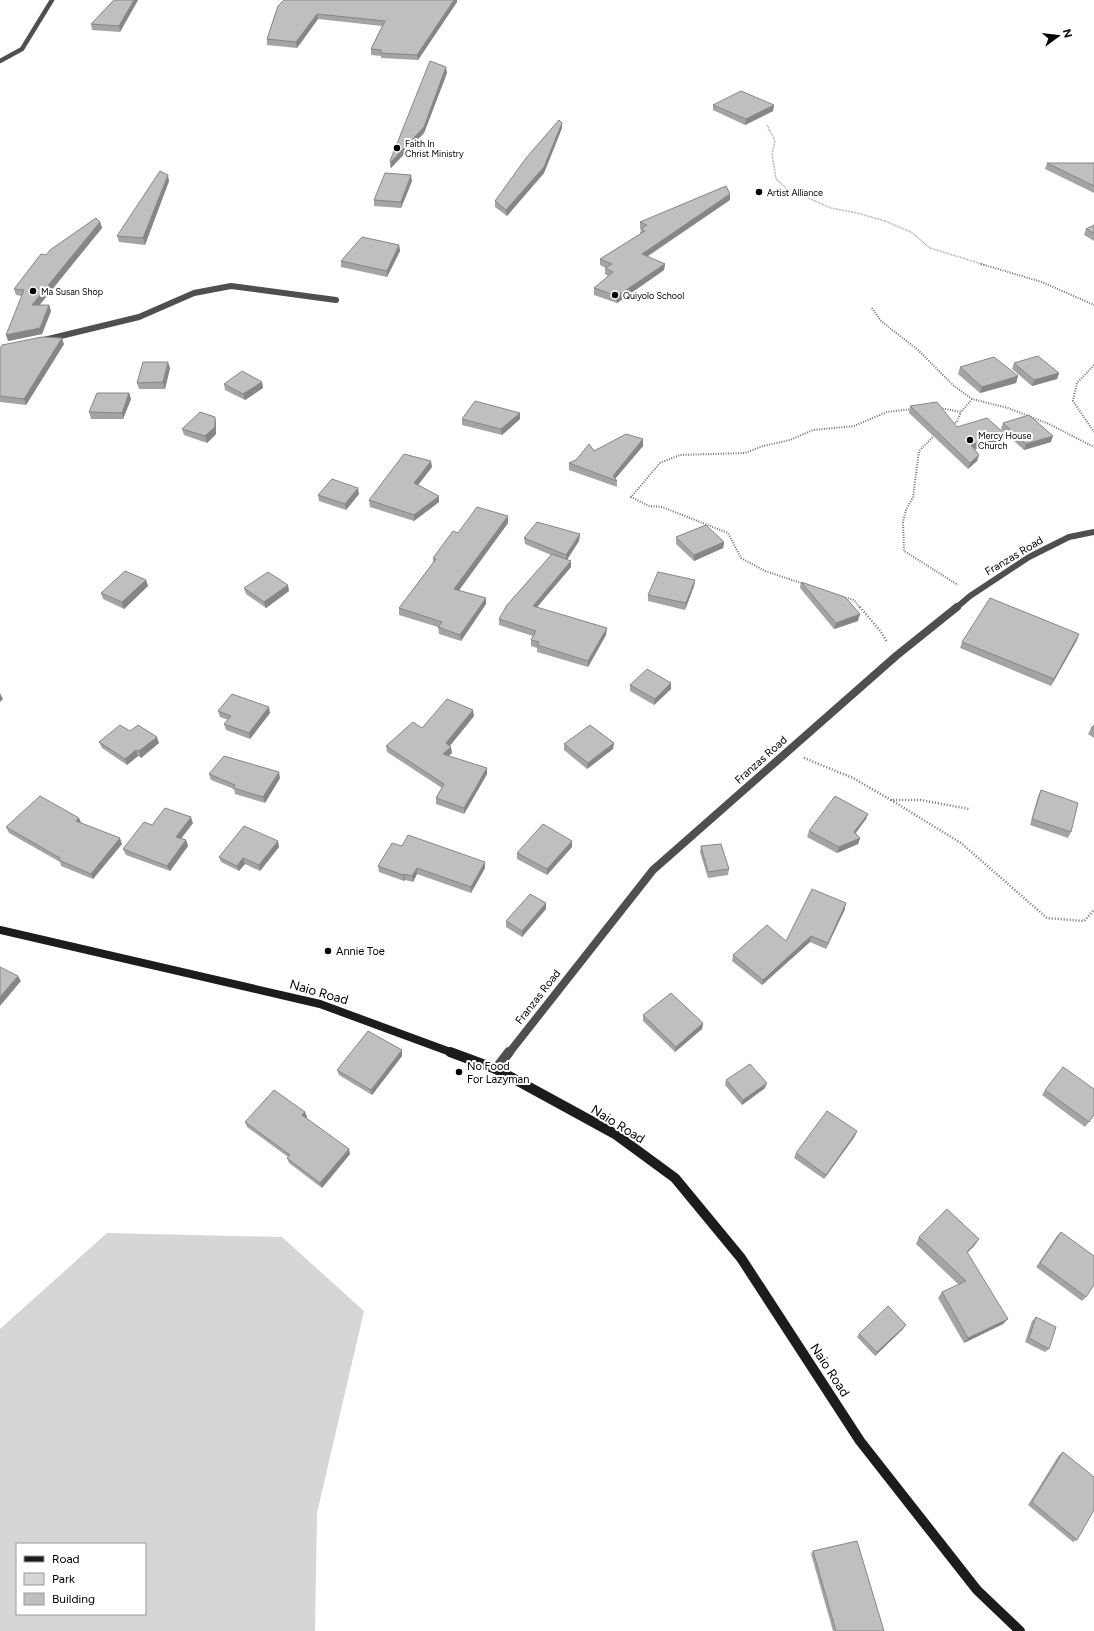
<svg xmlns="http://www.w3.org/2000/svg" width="1094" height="1631" viewBox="0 0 1094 1631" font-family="Figtree,sans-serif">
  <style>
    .green { fill: #d6d6d6; fill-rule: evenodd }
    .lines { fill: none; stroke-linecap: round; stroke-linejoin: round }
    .path-far2 { stroke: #717171; stroke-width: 1.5; stroke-dasharray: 0.5 1; stroke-linecap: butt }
    .path-far1 { stroke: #717171; stroke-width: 2; stroke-dasharray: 1 1.5; stroke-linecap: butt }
    .path { stroke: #717171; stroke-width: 2.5; stroke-dasharray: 1 2; stroke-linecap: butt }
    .street-far3 { stroke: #4f4f4f; stroke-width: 4.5 }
    .street-far2 { stroke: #4f4f4f; stroke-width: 6 }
    .street-far1 { stroke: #4f4f4f; stroke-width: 8 }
    .street { stroke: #4f4f4f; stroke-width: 10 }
    .secondary-far1 { stroke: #1c1c1c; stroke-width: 8 }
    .secondary { stroke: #1c1c1c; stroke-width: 10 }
    .wall { fill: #a4a4a4 }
    .shaded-wall { fill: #868686 }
    .building { fill: #bfbfbf; stroke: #868686 }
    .poi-dot { fill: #000; stroke: #fff; stroke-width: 1.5 }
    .labels { text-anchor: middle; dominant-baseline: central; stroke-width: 4; stroke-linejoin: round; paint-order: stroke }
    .far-poi-label { font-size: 9px; fill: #000; stroke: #fff; text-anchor: start }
    .street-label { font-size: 11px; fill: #000; stroke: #fff }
    .poi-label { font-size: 11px; fill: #000; stroke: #fff; text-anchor: start }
    .near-street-label { font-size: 13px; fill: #000; stroke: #fff }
  </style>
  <rect width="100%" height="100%" fill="#fff"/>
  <!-- green -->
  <path class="green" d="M107,1233L282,1237L364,1311L317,1513L315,1631H0V1329ZM17,1544H145V1614H17Z"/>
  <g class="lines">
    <!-- path-far2 -->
    <path class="path-far2" d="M767,125L775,141L772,154L776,179L786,188L831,208L857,213L885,221L911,232L930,248L985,265"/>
    <!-- path-far1 -->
    <path class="path-far1" d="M981,264L1042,282L1094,305
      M872,308L881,321L918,350L954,386L972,399L1008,408L1049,424L1094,447
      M1094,365L1077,383L1073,401L1094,432
      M940,408L961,412L972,399
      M953,424L957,422L961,412
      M936,434L919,451L913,497L906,510L903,522L904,551L958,585
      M804,584L765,571L741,558L728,533L662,507L649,506L631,497L660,463L680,455L745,453L763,446L790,440L813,430L854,426L887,412L913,409
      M843,597L854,600L860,608"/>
    <!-- path -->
    <path class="path" d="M860,607L881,632L887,642
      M804,758L853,778L891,800H921L969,809
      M891,800L961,843L1047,918L1084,921L1094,910"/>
    <!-- street-far3 -->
    <path class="street-far3" d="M0,61L22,49L52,0"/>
    <!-- street-far2 -->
    <path class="street-far2" d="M44,340L139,317L194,293L231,286L336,300
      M956,608L970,596L1029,557L1069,537L1094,532"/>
    <!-- street-far1 -->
    <path class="street-far1" d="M509,1053L653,870L896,656L957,607"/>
    <!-- street -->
    <path class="street" d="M496,1069L509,1052"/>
    <!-- secondary-far1 -->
    <path class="secondary-far1" d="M0,930L320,1004L453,1053"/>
    <!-- secondary -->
    <path class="secondary" d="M450,1052L496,1069L615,1134L675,1178L741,1258L860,1441L977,1590L1020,1631"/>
  </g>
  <!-- wall -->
  <path class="wall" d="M114,0H138L120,32L92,30L91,24Z
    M457,2L418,60L381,58V56L371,55V49L382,26L318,19L297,48L267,45V39L278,6Z
    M447,73L424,133L391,168L390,167V161Z
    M713,105H774L773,111L745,125L713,110Z
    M562,123V128L544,173L507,216L495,207V201Z
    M1047,163H1094V193L1045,169Z
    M169,181L145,245L119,242L117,236Z
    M412,181L401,208L374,206V200Z
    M730,200L647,257L665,264L664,270L617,303L594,295V288L608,276L605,274V268H606L600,265V259L640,234L641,229H640V222Z
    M100,222L102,228L39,305H49L51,311L42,334L8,341L22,296L16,295L14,289L46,255Z
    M1094,225V241L1084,235L1086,229Z
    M399,245L400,251L387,277L341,267V261Z
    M64,344L26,405L0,402V349Z
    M1014,363L1059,373L1057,379L1032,386L1012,369Z
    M960,367L1018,376L1016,383L980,393L958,374Z
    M170,368L165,389H139L137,383Z
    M262,382L263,388L245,400L225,390L224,384Z
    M129,393L131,399L123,419H91L89,412Z
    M910,406L957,427L1003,440L975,449L979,455L977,461L968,469L909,413Z
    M520,413V419L502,435L462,425V419Z
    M216,423V434L207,443L184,435L182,429Z
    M1003,423L1051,442L1024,450L1001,429Z
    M643,446L615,479L617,481V487L569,470V463L594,451Z
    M432,467L418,485L439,502L414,521L370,507L369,500Z
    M359,494L346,510L319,501L318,495Z
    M508,516V523L458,591L486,598V604L461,641L439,634L438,627L399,615V608L433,563V558L458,533Z
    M580,534L579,541L567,560L571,561V567L537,607L606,635L588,667L537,652V648L531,646V640L533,636L499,625V619L551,555L525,544L524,538Z
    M676,537L724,542L723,548L694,561L676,544Z
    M146,580L148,586L124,609L103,599L101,593Z
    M695,580L694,586L685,610L648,601V595Z
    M801,582L858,621L834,629L800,588Z
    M244,588L289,591L266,608L246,594Z
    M1077,640L1051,686L960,648L962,642Z
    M630,685L671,689L654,705L630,691Z
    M218,711L270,713L250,739L226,730L224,724L228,720L220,717Z
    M474,716L450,746L452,753L448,756L487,774L464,814L436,804V798L442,788L387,752L386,746L422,728Z
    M1094,725V738L1088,734L1091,728Z
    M130,731L159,743L141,758L138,756L127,765L102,748L99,742Z
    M614,743L613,749L587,769L564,750V744Z
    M209,774L280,778L265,803L235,794L234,789L211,780Z
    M1041,790L1071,832L1068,838L1030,825L1038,796Z
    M868,814L866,819L856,833L860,838L858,844L837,853L807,837L809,831Z
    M81,823L122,844L93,879L61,866L60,862L9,833L6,827Z
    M193,823L181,839L186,840L188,846L170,871L126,855L123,849L152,825Z
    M278,841L279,847L260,871L245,864L239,871L221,862L219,857Z
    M402,846L485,862V868L471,893L417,874L413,882L405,880L404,881L379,872L378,866Z
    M701,846L729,869L728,875L708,878L700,852Z
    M572,847L547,875L517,859V853Z
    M546,909L522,937L506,927V921Z
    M845,909L826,949L810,942L762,985L732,961L733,955L786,941Z
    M643,1015L703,1023L702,1029L675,1052L643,1021Z
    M402,1050V1056L372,1095L339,1075L337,1070Z
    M726,1080L765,1088L742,1105L725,1085Z
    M1045,1090L1094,1115L1085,1127L1042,1095Z
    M305,1112L307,1117L306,1118L350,1154L322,1188L289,1163L287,1158L288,1157L247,1127L245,1122Z
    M855,1136L824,1179L794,1158L796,1153Z
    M1061,1232L1086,1297L1082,1301L1036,1267L1057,1236Z
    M919,1237L975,1245L967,1253L1003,1324L964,1343L938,1298L942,1292L959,1285L916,1244Z
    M1036,1317L1049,1349L1045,1352L1025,1342L1032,1321Z
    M903,1329L875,1356L857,1337L859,1334Z
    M1063,1452L1077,1540L1073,1542L1028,1505L1059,1455Z
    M813,1551L884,1631H833L811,1554Z"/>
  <!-- shaded-wall -->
  <path class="shaded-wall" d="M134,0H138L120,32L119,26Z
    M454,0H457V2L418,60L417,55Z
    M317,14L318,19L297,48L296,42Z
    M446,67L447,73L424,133L391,168V162Z
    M774,105L773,111L745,125L746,119Z
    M562,123V128L544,173L507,216L506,210Z
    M168,175L169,181L145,245L143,238Z
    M411,175L412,181L401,208V202Z
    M730,194V200L641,260L642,254Z
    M100,222L102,228L34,312L32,305Z
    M399,245L400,251L387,277V271Z
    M665,264L664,270L617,303V296Z
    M49,305L51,311L42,334L8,341L6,335Z
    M62,338L64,344L26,405L24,399Z
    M168,362L170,368L165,389L163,382Z
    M1059,373L1057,379L1032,386L1034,380Z
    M1018,376L1016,383L980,393L982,387Z
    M262,382L263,388L245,400L243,394Z
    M129,393L131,399L123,419L122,413Z
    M520,413V419L502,435L501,429Z
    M215,417L216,423V434L207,443L205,436Z
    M1005,434L1003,440L969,451L971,445Z
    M1053,436L1051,442L1024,450L1026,444Z
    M643,439V446L614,480L613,476Z
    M979,455L977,461L968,469L970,463Z
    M431,461L432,467L415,489L414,483Z
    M358,488L359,494L346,510L345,504Z
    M439,496V502L414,521V515Z
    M508,516V523L455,596L454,589Z
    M580,534L579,541L566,561V555Z
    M724,542L723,548L694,561V555Z
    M571,561V567L533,612V606Z
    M146,580L148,586L124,609L122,602Z
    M695,580L694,586L685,610L686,603Z
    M288,585L289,591L266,608L264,602Z
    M486,598V604L461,641L460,635Z
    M860,614L858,621L834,629L836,623Z
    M607,628L606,635L588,667V661Z
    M1079,634L1077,640L1051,686L1054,679Z
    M671,683V689L654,705L655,699Z
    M0,693L3,699L0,702Z
    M269,707L270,713L250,739L249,733Z
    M473,710L474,716L447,749L446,743Z
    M157,737L159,743L141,758L139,751Z
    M614,743L613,749L587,769L588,763Z
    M451,747L452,753L444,760L443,754Z
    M136,750L138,756L127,765L125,759Z
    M487,768V774L464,814V808Z
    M279,772L280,778L265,803L263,797Z
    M868,814L866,819L852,837L854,832Z
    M191,817L193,823L178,842L176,837Z
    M79,818L82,824L76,821Z
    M120,838L122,844L93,879L91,874Z
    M860,838L858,844L837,853L839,847Z
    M186,840L188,846L170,871L167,866Z
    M278,841L279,847L260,871L259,865Z
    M572,841V847L547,875V869Z
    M243,858L245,864L239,871L237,866Z
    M485,862V868L471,893V887Z
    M417,868V874L413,882L412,876Z
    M404,874L405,880L404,881L403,875Z
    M546,903V909L522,937V931Z
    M846,903L845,909L826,949L828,943Z
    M811,936L810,942L762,985L763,980Z
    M18,976L21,981L0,1006V997Z
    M703,1023L702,1029L675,1052L676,1047Z
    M402,1050V1056L372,1095L371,1090Z
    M767,1083L765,1088L742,1105L743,1100Z
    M305,1112L307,1117L303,1120L302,1115Z
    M857,1131L855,1136L824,1179L826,1175Z
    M349,1149L350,1154L322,1188L320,1183Z
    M979,1239L975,1245L962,1258L967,1252Z
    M1008,1319L1003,1324L964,1343L968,1338Z
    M906,1325L903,1329L875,1356L877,1352Z"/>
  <!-- building -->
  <path class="building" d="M114,0H134L119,26L91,24Z
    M284,0H454L417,55L381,53V50L371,49L385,21L317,14L296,42L267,39L278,6Z
    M430,61L446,67L424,127L391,162L390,161Z
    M741,91L774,105L746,119L713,105Z
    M559,120L562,123L544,167L506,210L495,201L526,158Z
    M1047,163H1094V186Z
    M160,171L168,175L143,238L117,236Z
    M385,173L411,175L401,202L374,200Z
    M726,186L730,194L642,254L665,264L617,296L594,288L613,272L605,268L612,264L600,259L645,231L641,229L647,225L640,222Z
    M96,218L100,222L32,305H49L40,328L6,335L24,290L14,289L41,254L46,255L50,250Z
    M1094,225V233L1086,229Z
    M362,237L399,245L387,271L341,261Z
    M42,337L62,338L24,399L0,396V349L2,345Z
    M1038,356L1059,373L1034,380L1014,363Z
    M994,357L1018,376L982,387L960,367Z
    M143,362H168L163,382L137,383Z
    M242,371L262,382L243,394L224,384Z
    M97,393H129L122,413L89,412Z
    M475,401L520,413L501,429L462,419Z
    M937,402L957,427L987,418L1005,434L971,445L979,455L970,463L910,406Z
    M200,412L215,417V427L205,436L182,429Z
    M1029,415L1053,436L1026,444L1003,423Z
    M626,434L643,439L613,476L617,481L569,463L576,460L589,444L594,451Z
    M404,454L431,461L414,483L439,496L414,515L369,500Z
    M332,479L358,488L345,504L318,495Z
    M477,507L508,516L454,589L486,598L460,635L438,627L442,622L399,608L436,559L433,558L453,531L458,533Z
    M537,522L580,534L566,555L524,538Z
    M706,525L724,542L694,555L676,537Z
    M552,554L571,561L533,606L607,628L588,661L537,645L539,642L531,640L536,631L499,619L507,605Z
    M125,571L146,580L122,602L101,593Z
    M268,572L288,585L264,602L244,588Z
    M658,572L695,580L686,603L648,595Z
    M801,582L845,597L860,614L836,623Z
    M990,598L1079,634L1054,679L962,642Z
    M647,669L671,683L655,699L630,685Z
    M232,694L269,707L249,733L224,724L231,716L218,711Z
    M447,699L473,710L446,743L451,747L443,754L487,768L464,808L436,798L444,784L386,746L413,722L422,728Z
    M120,725L130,731L138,725L157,737L139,751L136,750L125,759L99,742Z
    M590,725L614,743L588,763L564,744Z
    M1094,725V730L1091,728Z
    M224,756L279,772L263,797L233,788L235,785L209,774Z
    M1041,790L1078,803L1071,832L1032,819Z
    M40,796L79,818L76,821L120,838L91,874L59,860L60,858L6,827Z
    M835,796L868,814L854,832L860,838L839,847L809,831Z
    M165,808L191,817L176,837L186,840L167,866L123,849L144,822L152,825Z
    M543,824L572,841L547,869L517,853Z
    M244,826L278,841L259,865L243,858L237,866L219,857Z
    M408,835L485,862L471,887L417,868L412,876L404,874L403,875L378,866L392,843L402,846Z
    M721,844L729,869L708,872L701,846Z
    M812,889L846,903L828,943L811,936L763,980L733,955L767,925L786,941Z
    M530,894L546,903L522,931L506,921Z
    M0,967L18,976L0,997Z
    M671,993L703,1023L676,1047L643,1015Z
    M368,1031L402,1050L371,1090L337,1070Z
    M750,1064L767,1083L743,1100L726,1080Z
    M1063,1067L1094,1089V1115L1089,1122L1045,1090Z
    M274,1090L305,1112L302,1115L349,1149L320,1183L287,1158L290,1155L245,1122Z
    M827,1111L857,1131L826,1175L796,1153Z
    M947,1209L979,1239L967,1252L1008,1319L968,1338L942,1292L966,1281L919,1237Z
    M1061,1232L1094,1256V1285L1086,1297L1040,1263Z
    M888,1306L906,1325L877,1352L859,1334Z
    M1036,1317L1056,1327L1049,1349L1029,1338Z
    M1063,1452L1094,1477V1510L1077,1540L1032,1502Z
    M857,1541L884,1631H836L813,1551Z"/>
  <!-- markers -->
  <g class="poi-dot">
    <circle cx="397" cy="148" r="4"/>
    <circle cx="759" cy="192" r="4"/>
    <circle cx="33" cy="291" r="4"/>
    <circle cx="615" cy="295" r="4"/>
    <circle cx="970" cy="440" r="4"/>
    <circle cx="328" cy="951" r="4"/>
    <circle cx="459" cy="1072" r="4"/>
  </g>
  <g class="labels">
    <!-- far-poi labels -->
    <g class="far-poi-label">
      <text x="405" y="143">Faith In<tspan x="405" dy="10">Christ Ministry</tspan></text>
      <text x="767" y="192">Artist Alliance</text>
      <text x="41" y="291">Ma Susan Shop</text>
      <text x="623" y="295">Quiyolo School</text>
      <text x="978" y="435">Mercy House<tspan x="978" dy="10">Church</tspan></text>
    </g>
    <!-- street labels -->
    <g class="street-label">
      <text transform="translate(1014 556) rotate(-31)">Franzas Road</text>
      <text transform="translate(761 760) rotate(-42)">Franzas Road</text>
      <text transform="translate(538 997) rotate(-52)">Franzas Road</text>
    </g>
    <!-- poi labels -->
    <g class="poi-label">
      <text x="336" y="951">Annie Toe</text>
      <text x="467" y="1066">No Food<tspan x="467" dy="13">For Lazyman</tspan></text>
    </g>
    <!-- near-street labels -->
    <g class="near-street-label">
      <text transform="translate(319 992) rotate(16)">Naio Road</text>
      <text transform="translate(618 1124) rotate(32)">Naio Road</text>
      <text transform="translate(830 1370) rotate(57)">Naio Road</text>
    </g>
  </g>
  <!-- legend -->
  <rect x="16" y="1543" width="130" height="72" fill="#ffffff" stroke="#999999"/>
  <rect x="24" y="1556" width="20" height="6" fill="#1c1c1c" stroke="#999999"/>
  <text x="52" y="1563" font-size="12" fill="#000000">Road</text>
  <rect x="24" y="1573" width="20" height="12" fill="#d6d6d6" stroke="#999999"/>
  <text x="52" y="1583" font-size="12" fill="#000000">Park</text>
  <rect x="24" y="1593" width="20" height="12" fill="#bfbfbf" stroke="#999999"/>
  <text x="52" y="1603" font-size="12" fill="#000000">Building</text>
  <!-- north arrow -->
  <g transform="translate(1058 36) rotate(75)" stroke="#ffffff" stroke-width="3" paint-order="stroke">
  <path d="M0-3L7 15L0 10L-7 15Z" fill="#000000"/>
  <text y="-6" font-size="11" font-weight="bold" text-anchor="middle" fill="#000000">N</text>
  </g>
</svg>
